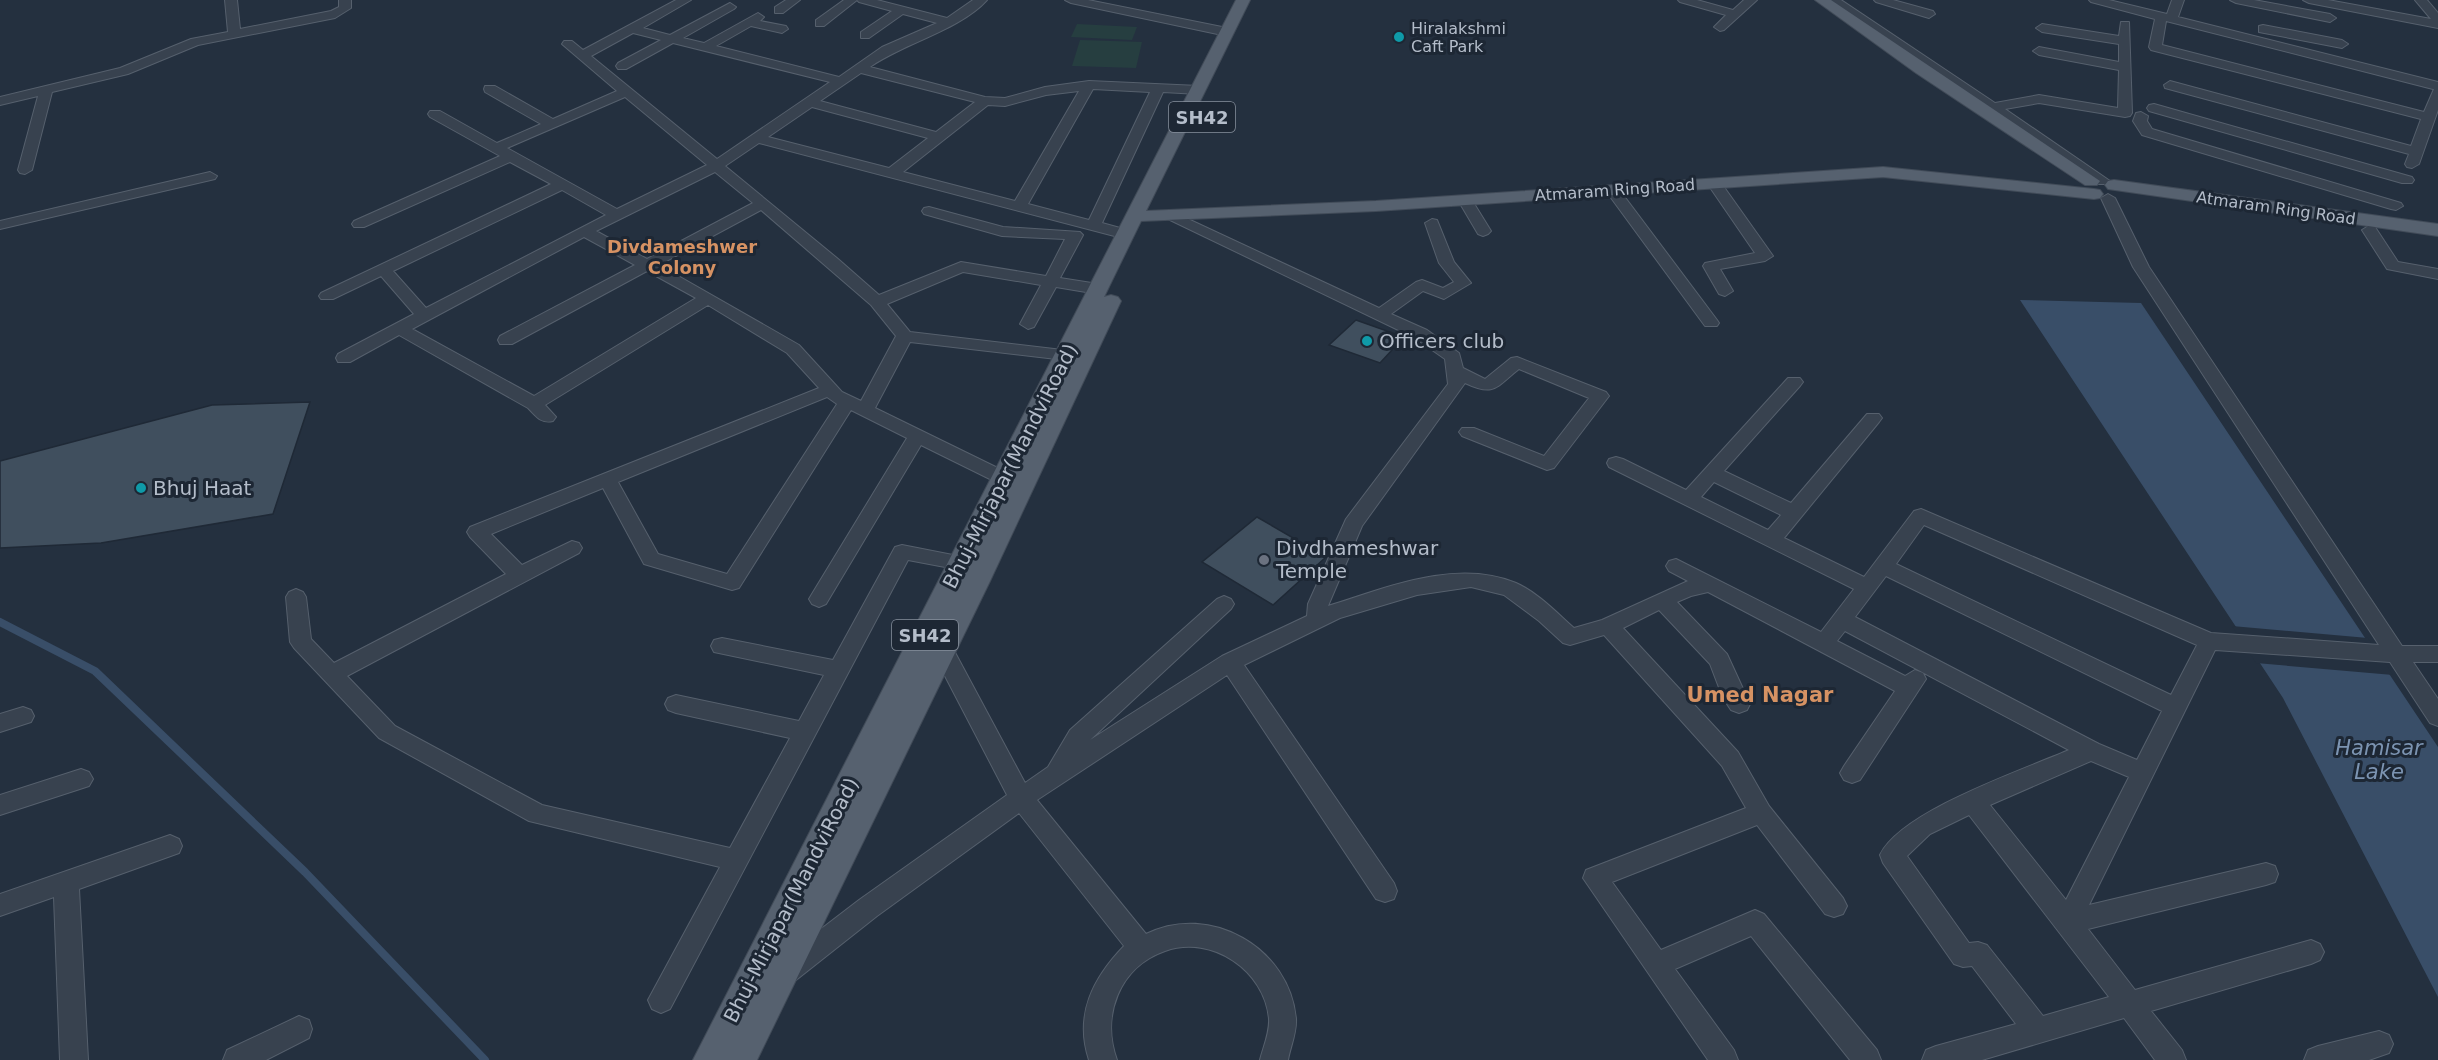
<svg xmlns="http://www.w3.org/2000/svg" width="2438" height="1060" viewBox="0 0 2438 1060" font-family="'DejaVu Sans',sans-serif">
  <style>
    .green { fill: #263e40 }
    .water { fill: #394e68 }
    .pier { fill: #24303f }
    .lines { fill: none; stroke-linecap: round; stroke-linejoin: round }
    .stream { stroke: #394e68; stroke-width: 8 }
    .building { fill: #404f5e; stroke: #1f2936; stroke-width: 1.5 }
    .minor-casing { stroke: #56606d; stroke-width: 2 }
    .major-casing { stroke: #414b58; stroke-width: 2 }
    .minor { fill: #38424f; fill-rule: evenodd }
    .major { fill: #56616f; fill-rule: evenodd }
    .culture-dot { fill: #0f9aa8; stroke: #1d2734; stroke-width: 2 }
    .worship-dot { fill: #6b7280; stroke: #1d2734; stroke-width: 2 }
    .labels { text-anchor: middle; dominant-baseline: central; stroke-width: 6; stroke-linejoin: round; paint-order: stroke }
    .far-poi-label { font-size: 16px; fill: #b4bdca; stroke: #1d2734; text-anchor: start }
    .far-street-label { font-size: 16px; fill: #b4bdca; stroke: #1d2734 }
    .shield { fill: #1d2734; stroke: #87909d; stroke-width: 1.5 }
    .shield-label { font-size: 18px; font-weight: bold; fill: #b4bdca }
    .far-neighbourhood-label { font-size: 18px; font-weight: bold; fill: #d69263; stroke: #1d2734 }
    .poi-label { font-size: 20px; fill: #b4bdca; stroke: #1d2734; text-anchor: start }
    .street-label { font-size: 20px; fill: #b4bdca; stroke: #1d2734 }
    .neighbourhood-label { font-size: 21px; font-weight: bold; fill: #d69263; stroke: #1d2734 }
    .water-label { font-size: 21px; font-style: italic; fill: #7c94b2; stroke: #1d2734 }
  </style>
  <rect width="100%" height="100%" fill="#24303f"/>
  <!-- green -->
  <path class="green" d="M1077,24L1137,27L1132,40L1071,37Z
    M1080,40L1142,42L1136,68L1072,66Z"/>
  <!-- water -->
  <path class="water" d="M2020,300L2141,303L2438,747V997L2283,698Z"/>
  <!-- pier -->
  <path class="pier" d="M2232,626L2368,638L2393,675L2256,663Z"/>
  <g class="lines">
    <!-- stream -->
    <path class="stream" d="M0,622L95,671L305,872L485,1060"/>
  </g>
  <!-- building -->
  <path class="building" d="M1356,320L1404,337L1380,363L1329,345Z
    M310,402L273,514L101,543L0,548V461L212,405Z
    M1257,517L1326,557L1273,605L1202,562Z"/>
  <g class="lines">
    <!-- minor casing -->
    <g class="minor-casing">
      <path id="minor" d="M225,0H237L240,29L331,11L339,7V0H351V8L335,18L198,45L128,74L52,92L32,170L25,174L20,173L18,170L38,96L0,105V97L120,68L191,39L228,32Z
        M676,0H691L643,28L670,35L730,3L736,7L734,9L683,38L704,43L758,13L764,17L760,21L786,26L788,29L782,33L751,26L716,46L839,77L882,47L937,23L903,14L869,38H861V32L892,11L859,2L857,0H877L947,18L973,0H987C960,30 904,43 870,67L985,97L1005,98L1045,87L1089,81L1199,86L1205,90L1199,94L1163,92L1102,223L1131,231L1134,234L1126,239L759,143L725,166L838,259L879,295L961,262L1046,276L1065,239L1002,236L924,214L922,211L924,208L929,207L1003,227L1080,232L1083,235L1060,278L1098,284L1106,289L1098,294L1056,287L1034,327L1028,329L1020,324L1041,285L963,272L887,304L910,332L1071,351L1073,355L1071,359L1065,360L910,342L875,408L1010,474L1012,478L1010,482L1003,484L996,482L921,445L826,604L819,607L812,604L809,599L812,594L907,438L851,410L739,588L732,590L644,564L603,488L491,534L522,565L572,541L579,543L582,548L579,553L347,676L395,726L542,805L730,848L790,738L676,713L668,710L665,704L668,698L676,695L799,721L824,675L714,652L711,646L714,640L722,638L833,660L895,547L902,545L968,558L971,563L968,568L961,570L908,560L670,1009L661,1013L652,1009L648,1000L720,867L529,821L379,738L294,648L290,642L286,597L289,592L296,589L303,592L306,597L311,639L334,663L506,574L470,537L467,532L470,527L819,388L787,353L708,305L545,405L556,417L553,421C541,424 536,416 528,408L399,335L350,362H338L336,358L338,354L414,314L381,276L333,299H321L319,296L321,293L551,184L510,162L364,227H354L352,224L354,221L500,156L430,117L428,114L430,111H440L497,143L541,124L485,92L484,89L485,86H495L553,119L617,91L562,44L564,41H572L583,50ZM633,33L661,40L618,63L616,66L618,69H626L673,43L830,82L717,159L591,56ZM861,73L975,102L936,132L820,101ZM1093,89L1150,92L1089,220L1028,204ZM1079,91L1015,201L903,172L988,105L1005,106L1046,95ZM625,97L707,165L617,209L507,148ZM812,107L928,138L889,168L768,137ZM715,172L753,203L647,259L596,231ZM562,190L606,215L426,308L393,271ZM761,210L871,305L896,336L861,401L842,392L799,345L659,265ZM584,237L635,265L500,336L498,340L500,344H512L647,271L696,298L534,396L412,329ZM827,397L837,404L727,574L658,554L618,482Z
        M786,0H800L783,13H775V7Z
        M844,0H857L824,26H816V20Z
        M1065,0H1088L1227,28L1233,32L1227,36L1071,3Z
        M1678,0H1697L1733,10L1744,0H1757L1724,30L1720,31L1714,27L1726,15L1680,2Z
        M1827,0H1841L1995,103L2039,95L2118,108L2119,70L2039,55L2033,51L2039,47L2119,62V44L2042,32L2036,28L2042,24L2119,36L2121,22H2129L2132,113L2130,116L2125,117L2039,103L2005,109L2110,181L2108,184H2098Z
        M1874,0H1893L1933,11L1935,14L1929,18L1876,2Z
        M2089,0H2109L2167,14L2172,0H2184L2178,17L2438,82V110L2419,164L2412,168L2407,167L2405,164L2409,154L2165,88L2164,85L2170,81L2411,146L2421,119L2151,50L2149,47L2155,19L2091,2ZM2166,21L2433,89H2434L2424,112L2162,45Z
        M2230,0H2254L2330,14L2336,18L2330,22L2236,3Z
        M2303,0H2328L2431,19L2415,0H2427L2438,13V28L2309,3Z
        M2263,25L2342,40L2348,44L2342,48L2259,32V26Z
        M2154,104L2412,177L2414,180L2412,183H2402L2149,111L2147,108L2149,105Z
        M2141,112L2148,116L2147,121L2152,129L2401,203L2403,206L2396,210L2391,209L2142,135L2133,121L2136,113Z
        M210,172L217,176L215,179L0,229V221Z
        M1714,179L1719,180L1773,256L1765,261L1720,269L1733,291L1725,296L1719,294L1703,266L1705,263L1755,253L1707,183Z
        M1613,187L1618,188L1717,320L1719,323L1717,326H1705L1606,191Z
        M2108,194L2115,198L2149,267L2402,646H2438V662H2413L2438,699V726L2430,723L2390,662L2215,650L2089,905L2266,863L2275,866L2278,874L2275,882L2266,885L2088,929L2135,990L2311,940L2320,944L2324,952L2320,960L2311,964L2151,1011L2182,1050L2186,1060H2155L2124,1018L1982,1060H1922L1926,1050L1936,1046L2016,1024L1972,966L1963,967L1954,964L1883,863L1880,855C1901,811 2023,770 2069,750L1845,631L1837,641L1905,676L1915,670L1923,673L1926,679L1860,780L1852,783L1844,780L1840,773L1844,766L1895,691L1708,592L1691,596L1677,602L1727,654L1750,704L1747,710L1739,713L1731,710L1723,698L1710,664L1659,610L1623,628L1738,752L1769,806L1843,898L1847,906L1843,914L1834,917L1825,914L1757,825L1612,882L1661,950L1755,910L1764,914L1877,1050L1881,1060H1850L1751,936L1675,969L1734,1050L1738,1060H1708L1583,878L1586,870L1746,808L1722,766L1604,635L1570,645L1563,643L1539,621L1504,595L1471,587L1417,595L1340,618L1244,665L1394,883L1397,891L1394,899L1385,902L1376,899L1227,675L1037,800L1146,934C1210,902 1290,948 1296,1019C1297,1032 1290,1048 1288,1060H1260C1263,1048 1270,1032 1269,1019C1265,971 1212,934 1165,951C1119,967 1101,1016 1117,1060H1089C1074,1015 1093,978 1124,946L1019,813L877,916L796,980L787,983L778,980L774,971L778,962L859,900L1007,795L932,651L935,645L943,643L951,645L1025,783L1048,767L1070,730L1217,599L1224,596L1231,599L1234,604L1231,609L1090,740L1222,656L1307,616L1308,604L1346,519L1448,384L1445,359L1415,338L1168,219L1166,216L1173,212L1379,308L1416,282L1422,280L1443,288L1454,282L1439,263L1425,223L1432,219L1437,220L1454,262L1471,283L1444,299L1423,291L1391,314L1427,330L1459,353L1463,368L1485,379L1511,358L1517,357L1606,392L1609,396L1554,468L1547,470L1462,436L1459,432L1462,428H1474L1544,456L1589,398L1519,369C1496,387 1495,397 1465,383L1362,526L1328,606C1386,588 1456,558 1516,583C1537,592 1557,613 1574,628L1602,620L1688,581L1669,571L1666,566L1669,561L1676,559L1821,632L1854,589L1609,467L1607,463L1609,459L1616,457L1623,459L1686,490L1788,378H1800L1803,382L1800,386L1724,471L1791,503L1867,414H1879L1882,418L1879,422L1784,538L1864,577L1914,511L1921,509L2211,633L2379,645L2133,267L2101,198ZM1714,482L1781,515L1768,530L1701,497ZM1924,525L2197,645L2171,695L1896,564ZM1886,576L2162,711L2137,760L2099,744L1855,617ZM2091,761L2129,777L2066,900L1990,805ZM1969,815L2109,997L2043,1016L1987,945L1978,942L1969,943L1907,856L1930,834Z
        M1465,196L1470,197L1491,231L1488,234L1483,236L1478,234L1458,200Z
        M2370,225L2375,227L2398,262L2438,269V279L2387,269L2362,230Z
        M23,707L31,710L34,716L31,722L0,732V714Z
        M81,769L89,772L93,779L89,786L0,815V795Z
        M170,835L179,839L182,846L179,853L79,889L88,1060H60L54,897L0,916V894Z
        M299,1016L309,1020L312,1029L309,1038L266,1060H223L227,1050Z
        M2379,1031L2389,1035L2393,1044L2389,1053L2369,1060H2304L2308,1050L2318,1046Z"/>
    </g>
    <!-- major casing -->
    <g class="major-casing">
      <path id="major" d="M1236,0H1250L1146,211L1376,201L1883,167L2094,189L2100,190L2103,194L2100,198L2094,199L1883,177L1376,211L1141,221L1104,297L1111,295L1118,297L1121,301L990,581L757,1060H693Z
        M1815,0H1831L2100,181L2097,185H2085L1916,73Z
        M2114,180L2438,224V236L2108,189L2105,185L2108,181Z"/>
    </g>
    <!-- minor -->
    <use href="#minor" class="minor"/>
    <!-- major -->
    <use href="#major" class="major"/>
  </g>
  <!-- markers -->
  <g class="culture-dot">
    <circle cx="1399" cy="37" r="6"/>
    <circle cx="1367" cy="341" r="6"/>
    <circle cx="141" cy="488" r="6"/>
  </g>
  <circle class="worship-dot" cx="1264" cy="560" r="6"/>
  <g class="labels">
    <!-- far-poi labels -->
    <g class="far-poi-label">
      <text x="1411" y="28">Hiralakshmi<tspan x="1411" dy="18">Caft Park</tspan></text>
    </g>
    <!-- far-street labels -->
    <g class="far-street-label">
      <text transform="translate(1615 190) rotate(-4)">Atmaram Ring Road</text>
      <text transform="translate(2276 208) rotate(8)">Atmaram Ring Road</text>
    </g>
    <!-- shield labels -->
    <g class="shield">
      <rect x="1169" y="102" width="66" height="30" rx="4.5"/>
      <rect x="892" y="620" width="66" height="30" rx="4.5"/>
    </g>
    <g class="shield-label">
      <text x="1202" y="117">SH42</text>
      <text x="925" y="635">SH42</text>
    </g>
    <!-- far-neighbourhood labels -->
    <g class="far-neighbourhood-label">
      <text x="682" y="246">Divdameshwer<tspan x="682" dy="21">Colony</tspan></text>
    </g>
    <!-- poi labels -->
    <g class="poi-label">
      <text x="1379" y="341">Officers club</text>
      <text x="153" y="488">Bhuj Haat</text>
      <text x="1276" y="548">Divdhameshwar<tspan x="1276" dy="23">Temple</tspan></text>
    </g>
    <!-- street labels -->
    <g class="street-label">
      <text transform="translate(1010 466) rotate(-63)">Bhuj-Mirjapar(MandviRoad)</text>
      <text transform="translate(791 900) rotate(-63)">Bhuj-Mirjapar(MandviRoad)</text>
    </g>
    <!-- neighbourhood labels -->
    <g class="neighbourhood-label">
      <text x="1760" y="695">Umed Nagar</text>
    </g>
    <!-- water labels -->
    <g class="water-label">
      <text x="2379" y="748">Hamisar<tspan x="2379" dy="24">Lake</tspan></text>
    </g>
  </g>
</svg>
